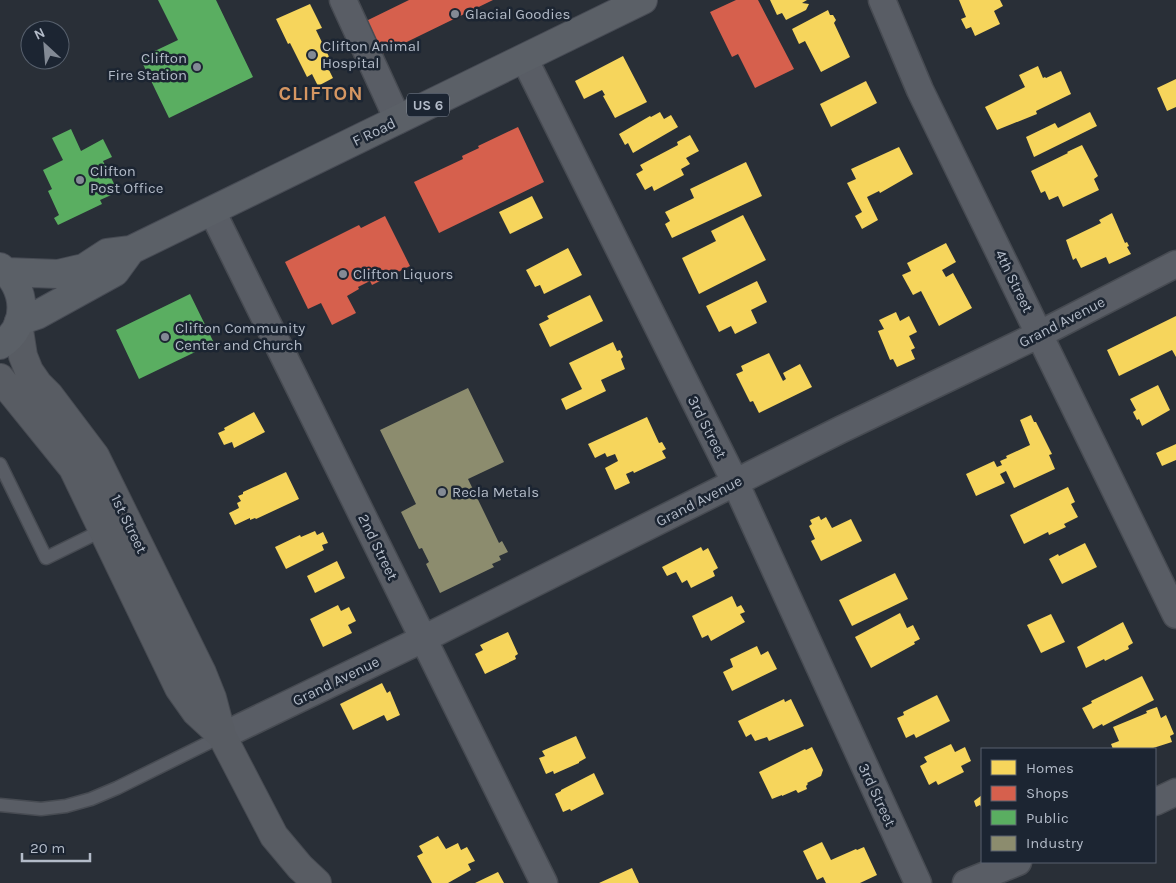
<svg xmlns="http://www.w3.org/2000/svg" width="1176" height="883" viewBox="0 0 1176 883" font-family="Karla,sans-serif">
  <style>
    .homes { fill: #f6d55c }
    .shops { fill: #d6604d }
    .public { fill: #5aae61 }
    .industry { fill: #8c8c6e }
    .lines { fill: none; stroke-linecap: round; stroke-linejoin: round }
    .lane-casing { stroke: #474b52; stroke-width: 15 }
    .street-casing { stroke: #474b52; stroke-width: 29 }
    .secondary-casing { stroke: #474b52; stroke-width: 30 }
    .primary-casing { stroke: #474b54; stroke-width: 30 }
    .lane { stroke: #595d65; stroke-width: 12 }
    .street { stroke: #595d65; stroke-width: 26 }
    .secondary { stroke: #585c63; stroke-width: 28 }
    .primary { stroke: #5b6067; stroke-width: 28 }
    .poi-dot { fill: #838a95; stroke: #1c2532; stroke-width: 2 }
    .labels { text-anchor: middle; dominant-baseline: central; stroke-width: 5; stroke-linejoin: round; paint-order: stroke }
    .shield { fill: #1c2532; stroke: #868e9b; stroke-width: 1 }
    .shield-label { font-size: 14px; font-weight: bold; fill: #b3bbc8 }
    .poi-label { font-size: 15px; fill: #b3bbc8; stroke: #1c2532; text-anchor: start }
    .street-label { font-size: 15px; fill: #b3bbc8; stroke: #1c2532 }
    .district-label { font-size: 20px; font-weight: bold; letter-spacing: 1px; fill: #d59662; stroke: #1c2532 }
  </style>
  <rect width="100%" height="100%" fill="#292f37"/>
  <!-- homes -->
  <path class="homes" d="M770,0H807L802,3L809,4L806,10L786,20L782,13L777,15Z
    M959,0H1000L1003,6L994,11L1000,24L975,36L971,27L966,29L961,19L966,17Z
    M310,4L322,28L316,30L333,65L328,68L333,78L318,86L312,74L307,77L290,43L288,44L276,19Z
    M828,10L830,15H833L836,20L834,23L850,57L821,72L805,41L799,44L792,29Z
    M623,56L647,102L615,118L603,96L605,95L602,90L584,99L575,81Z
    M1038,66L1043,78L1045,77L1046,78L1061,71L1071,94L1036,111L1037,114L997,130L985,107L1025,87L1019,75Z
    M1176,79V107L1167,111L1157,88Z
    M866,81L877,103L831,127L820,104Z
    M660,112L664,119L671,115L678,127L633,153L628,143L625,145L619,134L650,116L651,117Z
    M1090,112L1097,126L1034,157L1026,137L1055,123L1058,128Z
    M690,135L699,151L686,158L690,164L681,169L684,175L654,191L652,186L645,190L636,174L643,170L640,165L678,145L677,142Z
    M1082,145L1098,176L1094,179L1099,190L1063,207L1058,196L1049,200L1045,191L1041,193L1031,171L1068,153L1067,152Z
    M899,147L913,174L880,193L879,191L867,197L878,220L862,229L855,216L862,212L847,183L856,179L851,169Z
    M746,162L762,196L672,238L665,224L670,221L665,212L694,198L690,189Z
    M532,196L543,218L510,234L499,212Z
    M1112,213L1125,243L1127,242L1129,246L1127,247L1131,254L1109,264L1106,257L1081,268L1076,258L1073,260L1066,240L1093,227L1101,223L1099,220Z
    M743,215L766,260L699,294L682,258L716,241L711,231Z
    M946,243L956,262L942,270L946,277L953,273L972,308L939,326L921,291L913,295L902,275L911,271L907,263Z
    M568,248L582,275L544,294L540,285L535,287L526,270Z
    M757,281L767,302L751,310L757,323L735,334L731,326L719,332L706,306Z
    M590,295L603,321L550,347L539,324L549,319L547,316Z
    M896,312L900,321L909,316L917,332L909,336L915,348L911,350L915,359L897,367L893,359L890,360L878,331L884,329L879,320Z
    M1176,316V357L1172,350L1119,376L1107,350Z
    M613,342L617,351L620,350L623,357L621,359L625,369L601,380L606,391L566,410L561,399L582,389L569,363Z
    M769,353L783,381L786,379L783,373L800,364L812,387L759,413L753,401L750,402L736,374L743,371L741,366Z
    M1158,385L1170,410L1142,426L1139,419L1137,420L1133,412L1136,410L1130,399Z
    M254,412L265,432L234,448L232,442L224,445L218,433L225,430L224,428Z
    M1031,415L1034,422H1036L1052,454L1049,455L1055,469L1014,488L1006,471L1000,474L1005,483L976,496L966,474L994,461L997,467L1002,465L1000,461L1007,458L1006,456L1030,445L1020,420Z
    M647,417L659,443L662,442L666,449L662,451L666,458L634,473L633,471L626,474L630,483L615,490L605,468L618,461L615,454L607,457L605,453L595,458L588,444Z
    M1176,444V460L1162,466L1156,453Z
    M286,472L299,499L256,519L255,518L250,520V518L235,525L229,513L239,508L237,503L241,501L238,496L243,494V492Z
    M1068,487L1075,502L1071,504L1078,517L1064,524L1066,527L1049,535L1048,532L1024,544L1010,515Z
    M819,516L821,520L826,517L832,528L851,519L862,541L821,561L811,541L815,539L809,526L812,524L810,520Z
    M315,531L317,535L323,532L328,543L322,545L324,550L286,569L275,547L300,535L301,537Z
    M1085,543L1097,567L1062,584L1049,559L1058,554L1059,556Z
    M701,547L703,551L708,548L718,568L713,571L715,576L691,588L687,580L682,583L676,572L667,576L662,567Z
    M337,561L345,578L315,593L307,576Z
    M895,573L908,599L852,626L839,600Z
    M732,596L737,607L741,605L745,612L740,614L745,622L711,641L708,635L702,638L692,616Z
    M338,605L341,611L349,607L356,621L348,625L352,633L323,647L310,619Z
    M900,613L907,628L913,625L920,639L914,642L915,644L871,668L855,637Z
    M1051,614L1065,642L1041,653L1027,625Z
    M1123,622L1133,643L1128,646L1129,649L1105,661L1104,659L1086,668L1077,647Z
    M508,632L518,654L515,656L516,659L485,674L475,654L483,650L480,645Z
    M757,646L761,655L768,651L777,669L732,691L723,672L733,667L730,659Z
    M1142,676L1154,700L1103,726L1102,724L1093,729L1082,708L1092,703L1091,701Z
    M382,683L387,693L390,691L400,715L387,721L384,715L353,730L340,704Z
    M937,695L950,721L916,738L914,734L906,738L897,718L904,715L903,712Z
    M784,699L785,702L791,699L804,726L769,741L767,737L755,741L751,734L746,737L738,721Z
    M1157,707L1161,718L1166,715L1174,734L1170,736L1172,742L1150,749H1113L1111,744L1119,741L1113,727L1147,713L1146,711Z
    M576,736L586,758L579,762V763L554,774L553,771L546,774L539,758L545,756L542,751Z
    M951,744L955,752L965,747L971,761L961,766L964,772L938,785L936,781L929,785L920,766L927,762L924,757Z
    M812,747L823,770L821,776L807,783L808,784L806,786L807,789L798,793L796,790L782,796V795L772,799L759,772L805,749L806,750Z
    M594,773L604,794L571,811L570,809L563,812L555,794L561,791V790Z
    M982,795V808L980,805L976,807L974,801Z
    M438,836L446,849L458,843L461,850L467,847L475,861L468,864L471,870L448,883H432L417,856L423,853L419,846Z
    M822,842L831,860L856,849L857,850L864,847L877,875L860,883H826L823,877L817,880L803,851Z
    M632,868L639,883H599Z
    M498,872L504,883H475Z"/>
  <!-- shops -->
  <path class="shops" d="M409,0H493L380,55L364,22Z
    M736,0H758L794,69L755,88L738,54L732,57L710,12Z
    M518,127L544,182L439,233L414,182L463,159L462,156L479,148L478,146Z
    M385,216L410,266L372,285L370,281L358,287L359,289L347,296L356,313L332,325L321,303L308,309L285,262L359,225L361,228Z"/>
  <!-- public -->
  <path class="public" d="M158,0H216L253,77L169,118L140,58L178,40Z
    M71,129L81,151L103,139L112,157L103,161L118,192L100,200L102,204L58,225L54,218L59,215L48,191L52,189L43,170L63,160L52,138Z
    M190,294L214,343L139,379L116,330Z"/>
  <!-- industry -->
  <path class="industry" d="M468,388L504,462L468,479L499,543L502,541L508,552L499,556L501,560L492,564L494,567L440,593L426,564L429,562L422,548L419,549L401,512L416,504L380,430Z"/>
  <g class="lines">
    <!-- lane casing -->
    <g class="lane-casing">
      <path id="lane" d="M0,464L46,558L103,530
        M0,805L41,809L66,806L91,799L117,788L222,736"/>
    </g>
    <!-- street casing -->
    <g class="street-casing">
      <path id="street" d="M343,0L398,120
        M882,0L920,90L1176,615
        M524,58L735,482L918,883
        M212,211L544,883
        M222,736L423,639L840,430L1040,334L1176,264
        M1155,802L1176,792
        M966,883L1018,862"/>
    </g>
    <!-- secondary casing -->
    <g class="secondary-casing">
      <path id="secondary" d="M18,324L23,356L29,371L38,384L49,395L95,456L202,673L212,698L222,736L274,836L300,867L317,883
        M0,378L73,468L179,688L196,712L222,736"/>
    </g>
    <!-- primary casing -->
    <g class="primary-casing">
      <path id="primary" d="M0,267C27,286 30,327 0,345
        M7,272L58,274L84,268L107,253L131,250L643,0
        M19,321L37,315L115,272L131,250"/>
    </g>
    <!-- lane -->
    <use href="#lane" class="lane"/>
    <!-- street -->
    <use href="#street" class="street"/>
    <!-- secondary -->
    <use href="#secondary" class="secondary"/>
    <!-- primary -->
    <use href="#primary" class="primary"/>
  </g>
  <!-- markers -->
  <g class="poi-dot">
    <circle cx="455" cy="14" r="5"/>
    <circle cx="312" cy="55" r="5"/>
    <circle cx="197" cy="67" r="5"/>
    <circle cx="80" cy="180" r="5"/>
    <circle cx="343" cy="274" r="5"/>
    <circle cx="165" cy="337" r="5"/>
    <circle cx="442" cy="492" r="5"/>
  </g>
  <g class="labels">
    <!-- shield labels -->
    <rect class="shield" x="407" y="93.5" width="42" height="23" rx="4"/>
    <g class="shield-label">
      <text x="428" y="105">US 6</text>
    </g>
    <!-- poi labels -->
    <g class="poi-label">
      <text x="465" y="14">Glacial Goodies</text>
      <text x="322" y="46">Clifton Animal<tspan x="322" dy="17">Hospital</tspan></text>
      <text x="187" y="58" text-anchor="end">Clifton<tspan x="187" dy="17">Fire Station</tspan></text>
      <text x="90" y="171">Clifton<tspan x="90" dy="17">Post Office</tspan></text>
      <text x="353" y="274">Clifton Liquors</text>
      <text x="175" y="328">Clifton Community<tspan x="175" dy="17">Center and Church</tspan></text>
      <text x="452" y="492">Recla Metals</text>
    </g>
    <!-- street labels -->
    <g class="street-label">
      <text transform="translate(374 132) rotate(-26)">F Road</text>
      <text transform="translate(1014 281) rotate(64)">4th Street</text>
      <text transform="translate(1062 322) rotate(-27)">Grand Avenue</text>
      <text transform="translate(707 427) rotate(63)">3rd Street</text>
      <text transform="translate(699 501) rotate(-27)">Grand Avenue</text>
      <text transform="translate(129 524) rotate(64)">1st Street</text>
      <text transform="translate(378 547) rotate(64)">2nd Street</text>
      <text transform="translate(336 681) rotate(-26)">Grand Avenue</text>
      <text transform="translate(877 795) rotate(65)">3rd Street</text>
    </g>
    <!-- district labels -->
    <g class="district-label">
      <text x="321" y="93">CLIFTON</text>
    </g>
  </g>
  <!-- legend -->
  <rect x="981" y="748" width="175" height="115" fill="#1c2532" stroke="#58616e"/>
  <rect x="991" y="760" width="25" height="15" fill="#f6d55c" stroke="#58616e"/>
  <text x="1026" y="773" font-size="15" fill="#b3bbc8">Homes</text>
  <rect x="991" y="786" width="25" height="15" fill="#d6604d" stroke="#58616e"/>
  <text x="1026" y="798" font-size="15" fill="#b3bbc8">Shops</text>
  <rect x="991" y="810" width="25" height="15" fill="#5aae61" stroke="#58616e"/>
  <text x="1026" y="823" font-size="15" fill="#b3bbc8">Public</text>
  <rect x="991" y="836" width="25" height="15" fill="#8c8c6e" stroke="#58616e"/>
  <text x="1026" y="848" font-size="15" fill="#b3bbc8">Industry</text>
  <!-- north arrow -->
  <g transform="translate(45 45) rotate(334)"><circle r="24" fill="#1c2532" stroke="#58616e"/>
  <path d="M0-4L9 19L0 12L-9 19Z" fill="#838a95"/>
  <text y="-8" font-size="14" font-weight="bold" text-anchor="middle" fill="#b3bbc8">N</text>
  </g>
  <!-- scale -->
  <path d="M22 853v8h68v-8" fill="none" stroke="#b3bbc8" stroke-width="2.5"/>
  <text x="30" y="853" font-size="15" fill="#b3bbc8" stroke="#1c2532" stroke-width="4" paint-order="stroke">20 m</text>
</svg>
